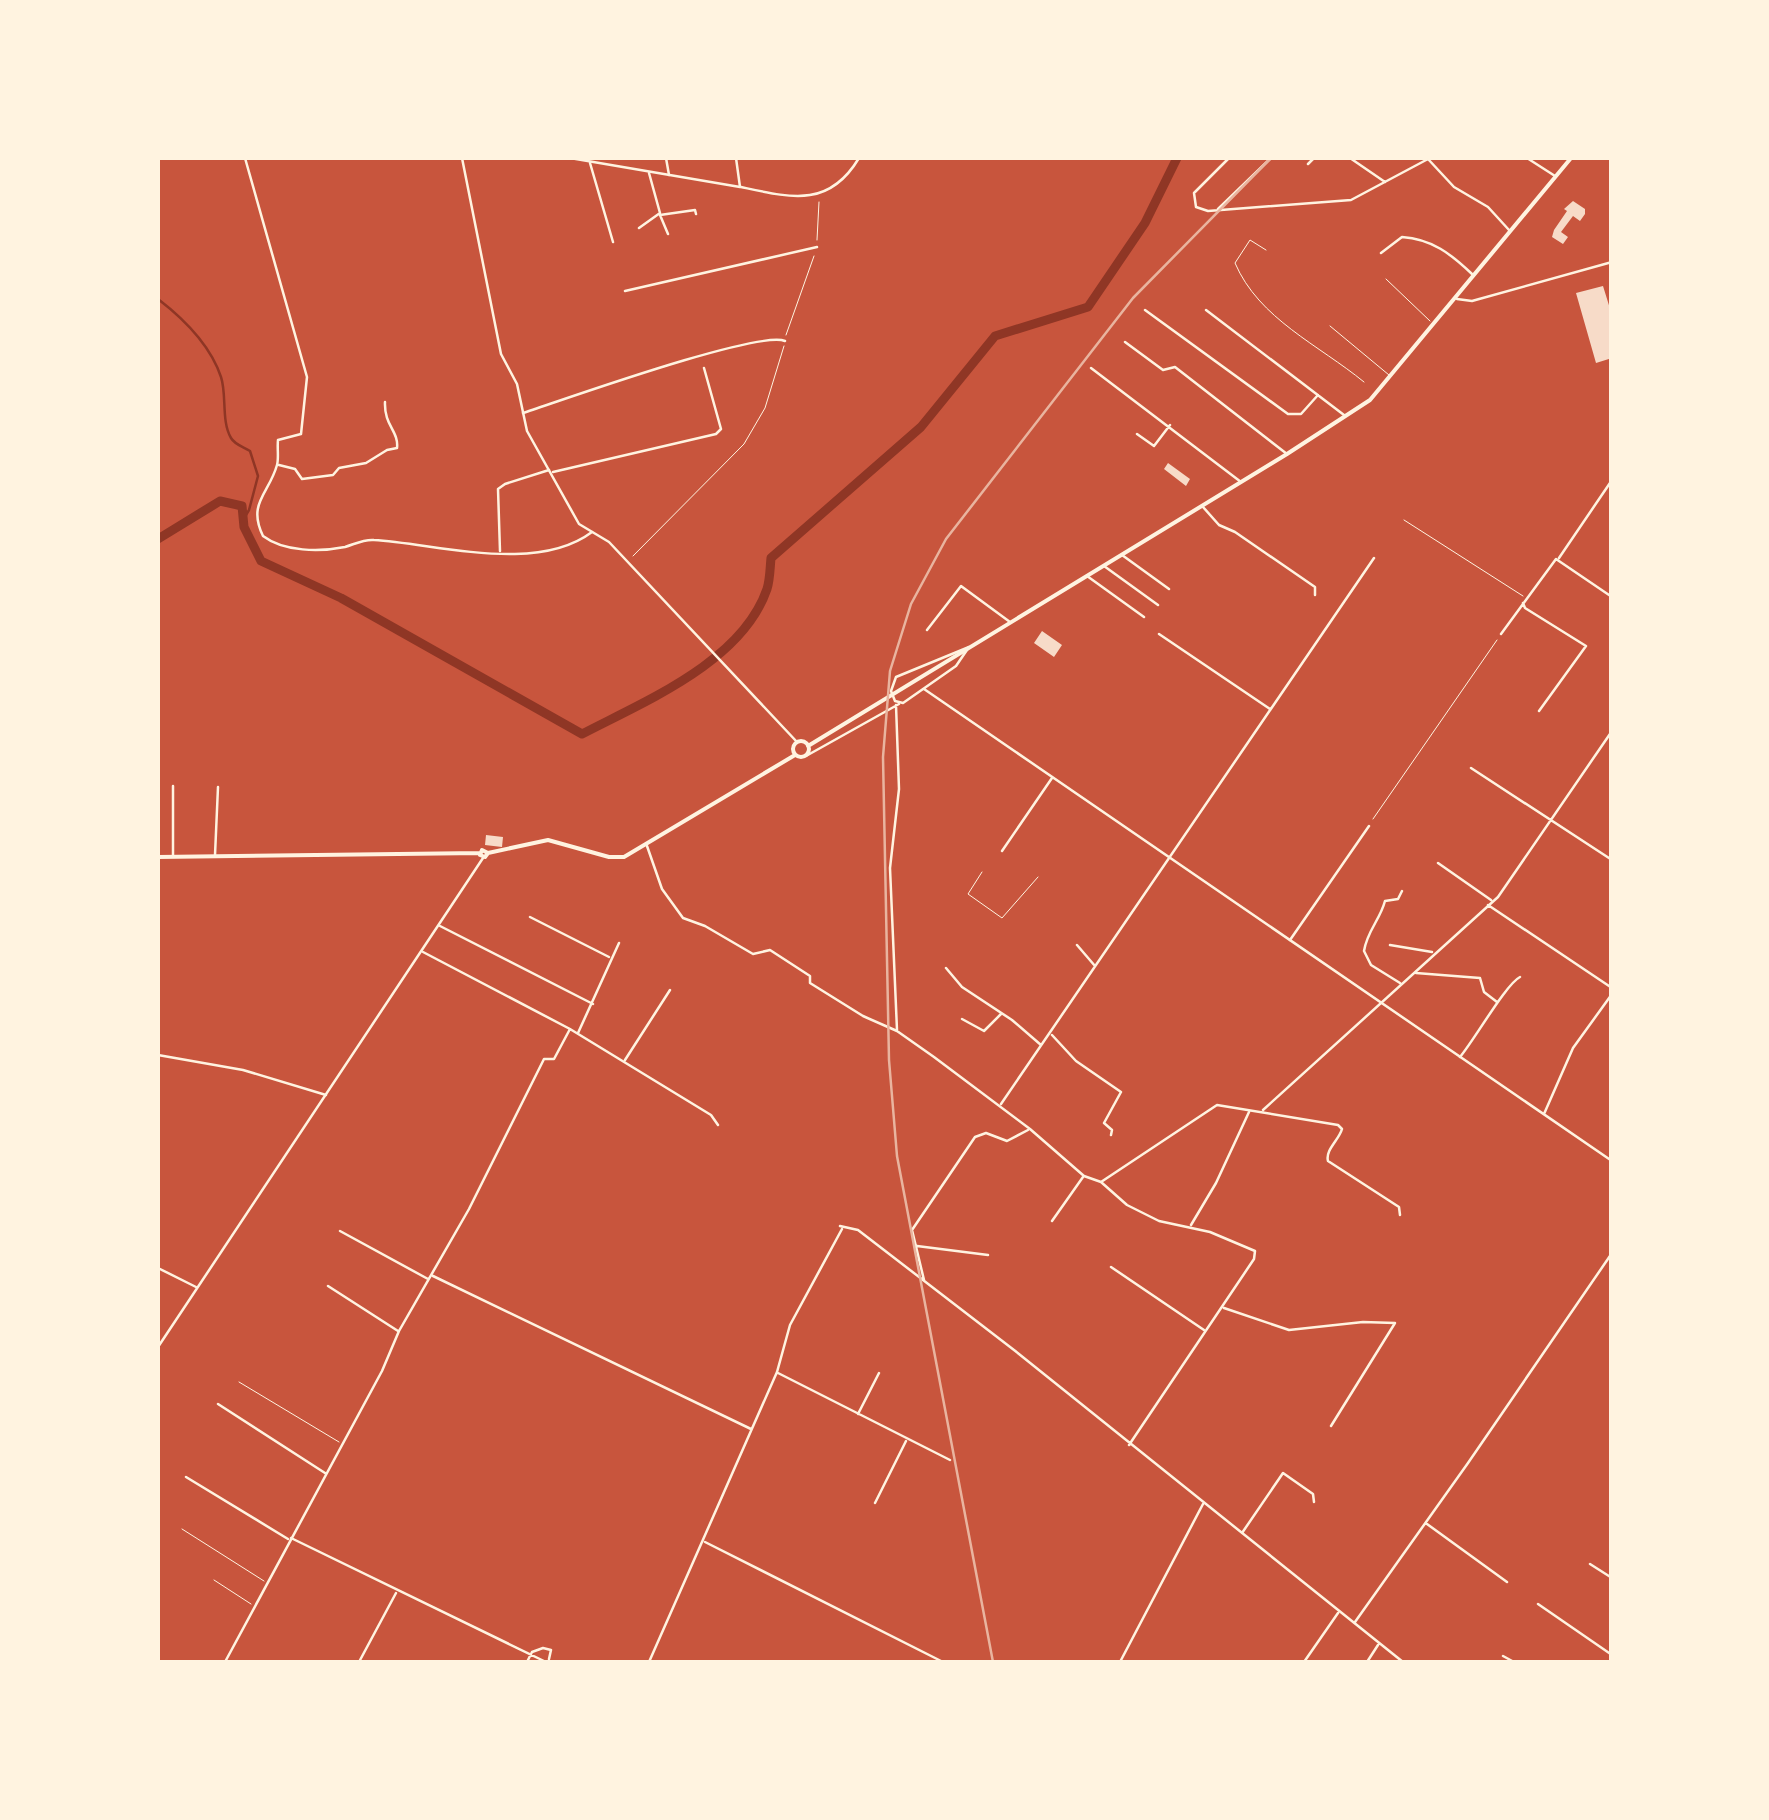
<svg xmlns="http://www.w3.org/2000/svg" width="1769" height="1820" viewBox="0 0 1769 1820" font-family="Manrope,sans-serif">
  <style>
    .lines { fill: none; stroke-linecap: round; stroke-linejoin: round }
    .stream { stroke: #8f3625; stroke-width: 2.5 }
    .river { stroke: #8f3625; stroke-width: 9 }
    .building { fill: #f7dbc8 }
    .path { stroke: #fff3e0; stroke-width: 1 }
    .service { stroke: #fff3e0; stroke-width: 1 }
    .minor { stroke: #fff3e0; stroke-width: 2.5 }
    .tertiary { stroke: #fff3e0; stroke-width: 2.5 }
    .secondary { stroke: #fff3e0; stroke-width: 4 }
    .rail { stroke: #e9b49f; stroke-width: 2.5 }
  </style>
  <rect width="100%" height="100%" fill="#c8553d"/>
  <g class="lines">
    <!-- stream -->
    <path class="stream" d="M158,299C184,319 210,344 221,377C227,395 221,421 231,438C235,445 244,447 250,451L258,476L249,510L243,520"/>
    <!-- river -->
    <path class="river" d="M158,539L220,501L242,506L244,527L261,561L341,598L582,734C645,701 742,662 767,589C770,580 770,568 771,558L921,427L995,336L1088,307L1145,223L1177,158"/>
  </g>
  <!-- building -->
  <path class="building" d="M1573,201L1585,209V214L1580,221L1573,216L1561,232L1568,237L1563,244L1552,237L1554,230L1567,211L1564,209Z
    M1603,286L1612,315V358L1596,363L1576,293Z
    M1168,463L1190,479L1186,486L1164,469Z
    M1042,631L1062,645L1054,657L1034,643Z
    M486,835L503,837L502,847L485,845Z"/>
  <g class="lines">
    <!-- path -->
    <path class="path" d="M817,240L819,202
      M786,335L814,256
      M633,556L744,444L765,408L784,346
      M1373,819L1497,640
      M982,872L968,894L1002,918L1038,877"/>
    <!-- service -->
    <path class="service" d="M1266,250L1250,240L1235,263C1259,319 1319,345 1364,382
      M1386,279L1430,321
      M1330,326L1389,375
      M1404,520L1523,596
      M239,1382L339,1442
      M182,1529L264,1581
      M214,1580L251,1604"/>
    <!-- minor -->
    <path class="minor" d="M245,158L307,377L301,434L278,440C277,448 279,458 277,465C269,494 247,503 263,536C284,552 320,552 345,547C355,544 364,539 374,540C439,544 536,574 592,532
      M666,158L669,175
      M1229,158L1194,193L1196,207L1208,211L1351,200L1428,159L1454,187L1488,207L1509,230
      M1350,158L1385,182
      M1527,158L1555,176
      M590,163L613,242
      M1308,164L1314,158
      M741,187C792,198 829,208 859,158
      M1218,209L1271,158
      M639,228L660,213L649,173
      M668,234L660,215L695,210L696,214
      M1381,253L1402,237C1432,239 1451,254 1472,274
      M625,291L817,247
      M1145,310L1288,414H1301L1318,395
      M1206,310L1344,415
      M1125,342L1163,370L1175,367L1287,454
      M1091,368L1241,482
      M523,413C563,400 758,330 785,341
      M1137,434L1154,446L1170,425
      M279,465L295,469L302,479L333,475L339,468L366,463L387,450L397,448C399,431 384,426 385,402
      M553,472L716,434L721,429L704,368
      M1203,507L1219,525L1235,532L1315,587V595
      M500,551L498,489L505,484L549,470
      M1122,555L1169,589
      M1559,558L1612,480
      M1104,566L1158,605
      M1087,576L1144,617
      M1523,603L1525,608L1586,646L1539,711
      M927,630L961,586L1010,622
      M1159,634L1270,709
      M1501,634L1556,559L1612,597
      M896,705L899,789L890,868L897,1030
      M806,756L899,704
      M1471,768L1612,860
      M647,846L662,889L683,918L705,926L753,954L770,950L810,976V983L863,1016L897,1031L934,1057L1030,1129L1084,1176L1101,1182L1127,1205L1159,1221L1210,1232L1255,1251L1254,1259L1129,1445
      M1002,851L1052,778
      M173,855V786
      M215,855L218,787
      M1438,863L1491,900
      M1488,905L1612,988
      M530,917L609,957
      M440,926L593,1004
      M1290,940L1369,826
      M1077,945L1095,966
      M1390,945L1432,952
      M423,952L570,1029L711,1115L718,1125
      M946,968L962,987L1012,1020L1041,1045
      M1416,973L1480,978L1484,992L1497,1002
      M1400,983L1371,965L1364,951C1367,931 1380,920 1385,901L1398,899L1402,891
      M962,1019L984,1031L1001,1014
      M578,1033L619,943
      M1052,1035L1076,1061L1121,1092L1104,1123L1112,1130L1111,1135
      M158,1055L243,1070L326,1095
      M1460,1057C1475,1039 1506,984 1520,977
      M625,1060L670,990
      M1001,1104L1374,558
      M1263,1110L1498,897L1612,731
      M1101,1182L1217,1105L1338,1125L1342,1129C1339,1140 1325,1150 1328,1161L1399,1207L1400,1215
      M1052,1221L1083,1177
      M1191,1225L1216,1183L1249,1112
      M840,1226L858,1230L1014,1350L1403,1662
      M340,1231L428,1279
      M917,1246L988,1255
      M1111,1267L1204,1330
      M158,1268L196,1287
      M433,1276L751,1429
      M924,1280L912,1230L975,1137L986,1133L1007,1141L1028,1130
      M328,1286L398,1331
      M1224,1308L1289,1330L1363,1322L1395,1323L1331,1426
      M778,1373L950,1460
      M218,1404L325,1473
      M858,1414L879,1373
      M186,1477L288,1539
      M875,1503L906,1441
      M1427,1524L1507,1582
      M1242,1533L1283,1473L1313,1494L1314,1502
      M291,1538L546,1662
      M705,1542L943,1662
      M1590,1564L1612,1578
      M1538,1604L1612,1655
      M1355,1622L1468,1463L1612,1253
      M1503,1656L1514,1662
      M225,1662L382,1371L399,1331L469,1209L544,1059H554L570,1029
      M359,1662L396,1593
      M527,1662L532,1652L543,1648L551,1650L549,1659
      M649,1662L777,1372L790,1325L842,1229
      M1120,1662L1203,1504
      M1304,1662L1338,1613
      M1367,1662L1378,1645"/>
    <!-- tertiary -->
    <path class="tertiary" d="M158,158H163
      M255,158H318
      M462,158L501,354L517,384L527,431L579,524L609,542L797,742
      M570,158L740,187L736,158
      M1457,299L1472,301L1612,262
      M969,647L956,666L903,703L895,701L891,691L896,677Z
      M924,689L1612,1161
      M1544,1114L1573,1048L1612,994
      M158,1347L483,858"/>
    <!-- secondary -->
    <path class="secondary" d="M793 749a8 8 0 1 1 16 0a8 8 0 1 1-16 0Z
      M808,746L1287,454L1370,400L1571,158
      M488,853L482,850L480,855L485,857L488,853L548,840L609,857H624L795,755
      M158,857L480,853"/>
    <!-- rail -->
    <path class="rail" d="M993,1662L897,1156L889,1060L883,757L890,671L911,604L946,539L1133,298L1271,158"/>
  </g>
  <!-- border -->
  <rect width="1769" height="1820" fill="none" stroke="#fff3e0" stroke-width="320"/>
</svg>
